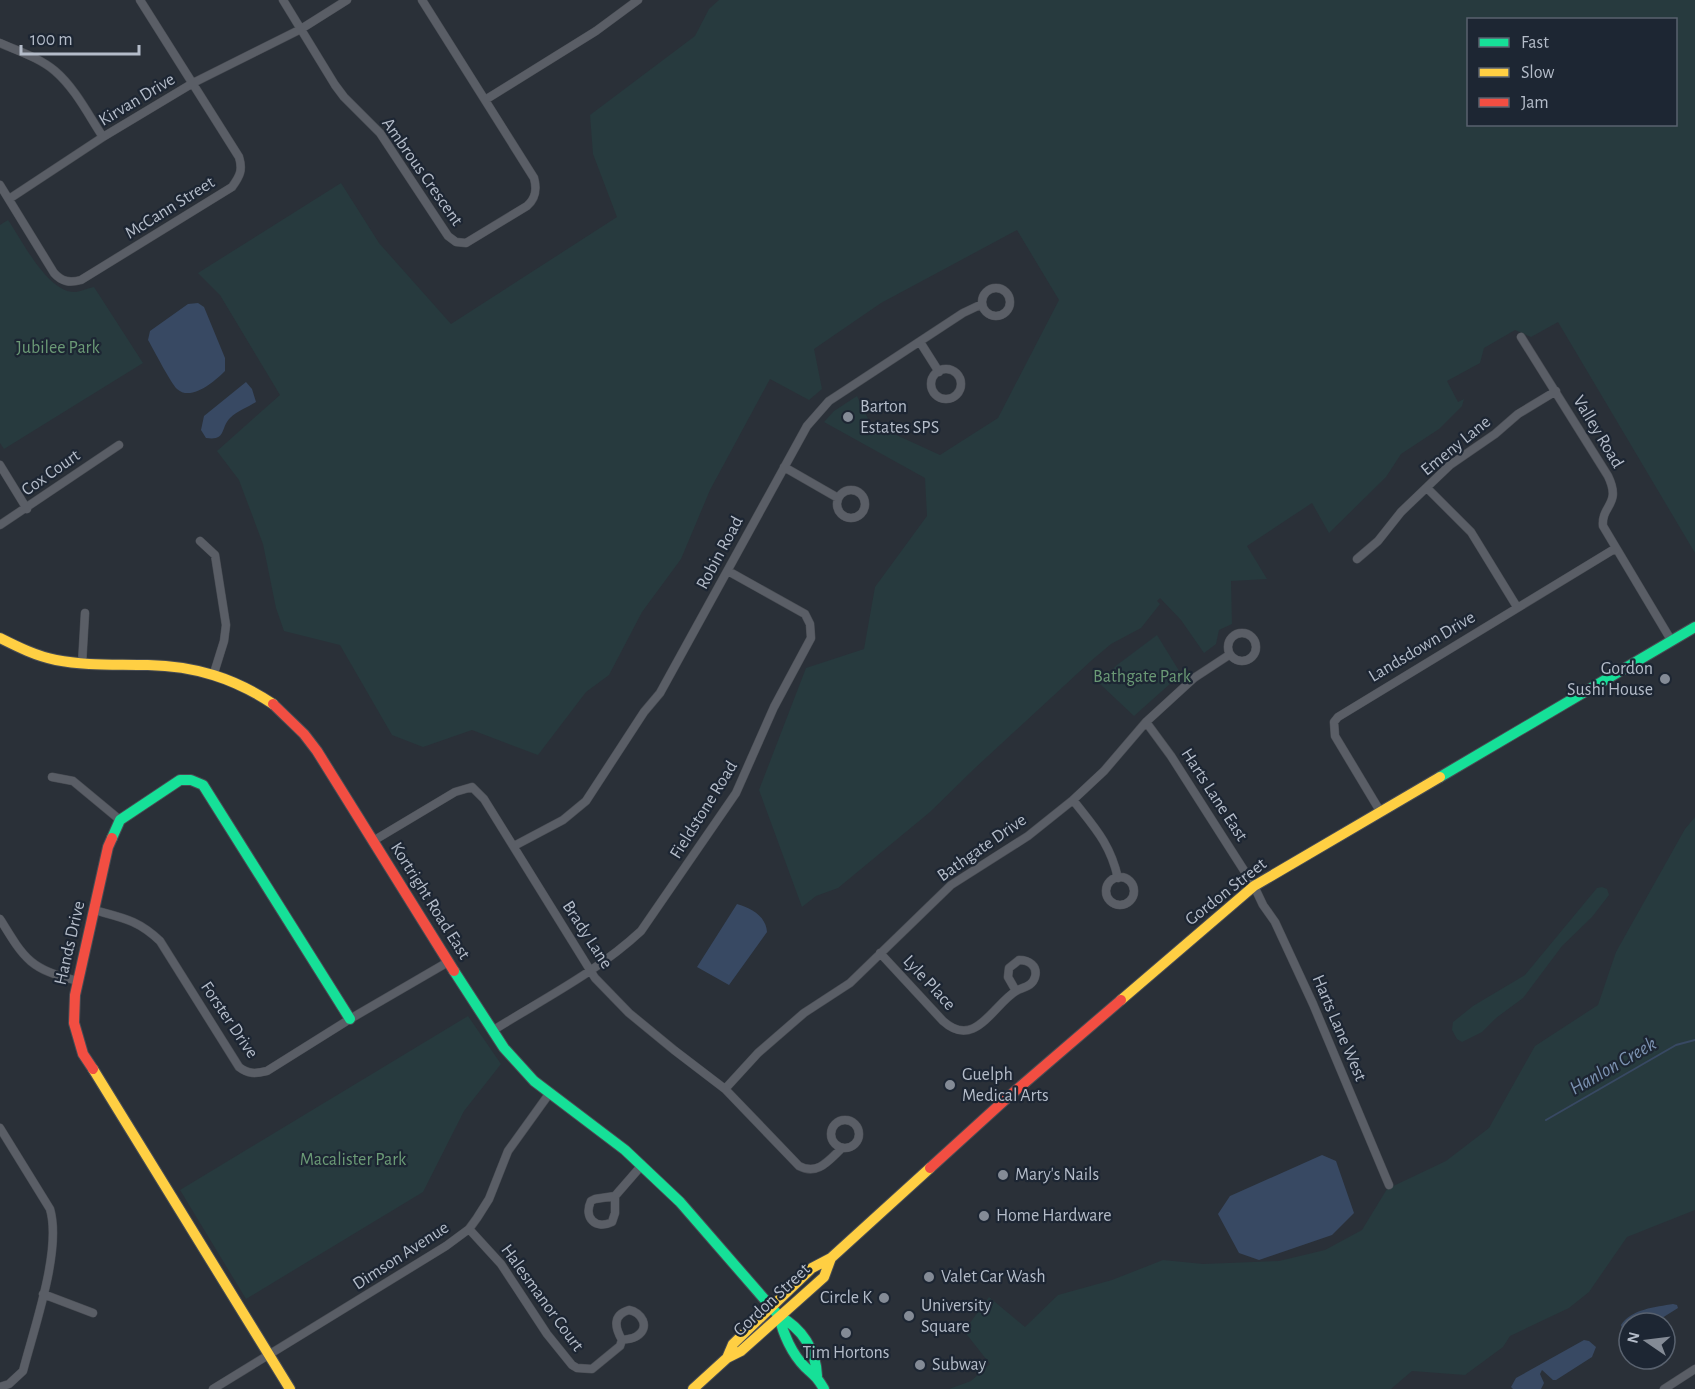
<svg xmlns="http://www.w3.org/2000/svg" width="1695" height="1389" viewBox="0 0 1695 1389" font-family="'Alegreya Sans',sans-serif">
  <style>
    .green { fill: #273a3e; fill-rule: evenodd }
    .water { fill: #384963 }
    .lines { fill: none; stroke-linecap: round; stroke-linejoin: round }
    .stream { stroke: #384963; stroke-width: 2 }
    .street-casing { stroke: #484c53; stroke-width: 9 }
    .fast-casing { stroke: #484c53; stroke-width: 12 }
    .slow-casing { stroke: #484c53; stroke-width: 12 }
    .jam-casing { stroke: #484c53; stroke-width: 12 }
    .street { stroke: #5a5e66; stroke-width: 8 }
    .fast { stroke: #16e098; stroke-width: 10 }
    .slow { stroke: #ffcf43; stroke-width: 10 }
    .jam { stroke: #f24e42; stroke-width: 10 }
    .poi-dot { fill: #848b96; stroke: #1d2633; stroke-width: 2 }
    .labels { text-anchor: middle; dominant-baseline: central; stroke-width: 4.5; stroke-linejoin: round; paint-order: stroke }
    .street-label { font-size: 18px; fill: #b4bcc9; stroke: #1d2633 }
    .park-label { font-size: 18px; fill: #6b9a76; stroke: #1d2633 }
    .poi-label { font-size: 18px; fill: #b4bcc9; stroke: #1d2633; text-anchor: start }
    .water-label { font-size: 20px; font-style: italic; fill: #7c92b1; stroke: #1d2633 }
  </style>
  <rect width="100%" height="100%" fill="#2a3038"/>
  <!-- green -->
  <path class="green" d="M719,0H1695V553L1558,322L1531,337L1515,330L1484,348L1480,363L1447,381L1458,402L1464,399L1462,406L1439,429L1401,454L1386,477L1329,533L1312,503L1247,546L1267,579L1231,581L1232,624L1219,630L1216,644L1204,653L1181,620L1160,598L1157,601L1160,604L1141,628L1111,644L1092,660L975,768L930,812L838,888L816,896L802,907L759,790L806,668L864,649L875,587L927,516L925,478L824,422L834,411L857,396L870,423L940,455L998,418L1059,300L1017,230L881,303L814,349L822,389L809,400L770,379L710,490L681,559L642,612L609,675L586,692L538,755L472,730L423,747L392,735L340,645L284,631L276,608L263,544L239,480L217,451L280,395L220,295L198,273L341,183L379,243L451,324L617,217L593,154L590,115L695,36L709,9ZM1468,20H1676V124H1468Z
    M8,220C22,240 48,294 76,292C82,291 88,288 94,287L143,363L4,449L0,443V225Z
    M1157,635L1181,674L1134,716L1099,683L1117,665Z
    M1695,817V1210L1627,1237L1589,1292L1569,1308L1510,1336L1503,1347L1465,1375L1412,1371L1391,1389H949L971,1381L990,1364L964,1331L989,1297L1025,1327L1058,1295L1112,1280L1163,1260L1203,1264L1279,1261L1325,1250L1362,1230L1387,1189L1446,1161L1489,1128L1535,1046L1598,1005L1616,952L1685,829Z
    M1602,887L1607,889L1609,895L1592,917L1562,946L1523,998L1496,1018L1482,1032L1462,1042L1457,1039L1452,1030L1453,1022L1473,1006L1525,975L1597,888Z
    M468,1016L501,1064L464,1111L423,1192L246,1299L180,1190Z"/>
  <!-- water -->
  <path class="water" d="M198,303L204,307L225,358V371C215,381 191,402 177,389C170,382 154,350 148,340L150,331L188,304Z
    M246,382L252,389L256,402C248,407 237,411 230,418C220,428 227,441 206,438L201,430L204,416Z
    M737,904C751,908 766,916 767,932L729,985L697,967Z
    M1322,1155L1336,1161L1354,1213L1332,1235L1259,1260L1239,1253L1218,1214L1230,1196Z
    M1673,1304L1677,1305L1678,1308L1654,1323H1629V1335L1623,1332L1621,1325C1631,1309 1656,1307 1673,1304Z
    M1584,1340L1589,1341L1596,1347L1592,1357L1556,1380H1553L1542,1370L1540,1374L1544,1383L1541,1389H1513L1511,1387L1516,1378Z"/>
  <g class="lines">
    <!-- stream -->
    <path class="stream" d="M1546,1120L1676,1045L1695,1040"/>
    <!-- street casing -->
    <g class="street-casing">
      <path id="street" d="M283,0L335,85L344,97L380,133L448,236L456,242L466,243L527,206C536,198 537,189 534,178L422,0
        M0,43C18,51 40,58 55,71C75,88 89,116 103,137
        M485,100L596,31L638,0
        M0,185L54,273C62,282 70,283 81,280L232,187C240,176 243,170 239,157L140,0
        M9,199L103,137L193,83L301,29L347,0
        M982 302a14 14 0 1 1 28 0a14 14 0 1 1-28 0Z
        M1521,337L1608,476C1622,505 1601,505 1603,526L1671,640
        M920,342L939,372
        M931 384a15 15 0 1 1 30 0a15 15 0 1 1-30 0Z
        M0,465L27,509
        M784,467L838,498
        M1427,488L1471,532L1517,607
        M837 504a14 14 0 1 1 28 0a14 14 0 1 1-28 0Z
        M0,525L119,445
        M200,541L215,555L226,625L224,641L214,673
        M1357,559L1378,541L1401,512L1450,465L1495,434L1518,414L1556,391
        M1228 647a14 14 0 1 1 28 0a14 14 0 1 1-28 0Z
        M82,664L85,613
        M1146,722L1171,756L1254,886L1263,905L1275,922L1313,1004L1389,1185
        M52,777L73,781L120,820
        M1073,800C1094,827 1110,843 1118,878
        M1380,811L1335,736L1334,722L1338,717L1616,548
        M373,841L455,792L472,787L484,799L595,978L629,1013L674,1050L725,1089L799,1166C818,1176 829,1160 842,1148
        M514,846L563,820L586,801L644,712L660,693L807,426L829,401L963,313L982,304
        M1106 891a14 14 0 1 1 28 0a14 14 0 1 1-28 0Z
        M94,910C123,918 138,920 160,941L239,1067C248,1074 255,1074 267,1071L350,1019L448,962
        M0,919C25,960 30,969 78,981
        M880,953L943,1021C975,1050 993,1005 1016,991C1023,987 1032,987 1035,977C1038,966 1029,960 1019,960L1009,968L1008,977L1016,991
        M492,1031C543,999 597,972 641,931L736,793L774,707L811,638L810,624L805,614L728,571
        M725,1089L758,1053L804,1013L850,983L951,885L1028,836L1073,800L1104,771L1146,722L1194,678L1229,655
        M831 1134a14 14 0 1 1 28 0a14 14 0 1 1-28 0Z
        M0,1128L50,1209C62,1250 34,1328 23,1371L9,1384L0,1387
        M615,1196V1213L612,1222C596,1230 583,1218 591,1201L595,1199L615,1196L642,1165
        M469,1229L501,1264L547,1334L572,1365L577,1368L592,1369L620,1346L622,1340
        M43,1294L93,1313
        M629,1310C641,1312 651,1327 637,1336C633,1339 627,1339 622,1340C615,1328 612,1315 629,1310Z
        M213,1389L446,1246L469,1229L477,1218L489,1199L508,1151L549,1094
        M1664,1389L1695,1369"/>
    </g>
    <!-- fast casing -->
    <g class="fast-casing">
      <path id="fast" d="M1440,777L1695,627
        M112,838L120,820L180,780H191L203,785L350,1019
        M454,971L504,1048L534,1081L625,1150L680,1202L779,1316C802,1328 816,1350 817,1376
        M779,1316C783,1334 792,1354 805,1367C815,1376 817,1377 824,1389"/>
    </g>
    <!-- slow casing -->
    <g class="slow-casing">
      <path id="slow" d="M0,638C18,647 36,656 56,660C86,666 117,664 148,665C195,666 234,678 273,704
        M1121,1000L1254,886L1440,777
        M93,1069L290,1389
        M727,1358L733,1344L812,1268L831,1258L930,1168
        M693,1389L727,1358L741,1351L824,1277L831,1258"/>
    </g>
    <!-- jam casing -->
    <g class="jam-casing">
      <path id="jam" d="M273,704L304,734L317,751L454,971
        M93,1069L83,1054L74,1023L75,995L108,847L112,838
        M930,1168L1007,1098L1121,1000"/>
    </g>
    <!-- street -->
    <use href="#street" class="street"/>
    <!-- fast -->
    <use href="#fast" class="fast"/>
    <!-- slow -->
    <use href="#slow" class="slow"/>
    <!-- jam -->
    <use href="#jam" class="jam"/>
  </g>
  <!-- markers -->
  <g class="poi-dot">
    <circle cx="848" cy="417" r="6"/>
    <circle cx="1665" cy="679" r="6"/>
    <circle cx="950" cy="1085" r="6"/>
    <circle cx="1003" cy="1175" r="6"/>
    <circle cx="984" cy="1216" r="6"/>
    <circle cx="929" cy="1277" r="6"/>
    <circle cx="884" cy="1298" r="6"/>
    <circle cx="909" cy="1316" r="6"/>
    <circle cx="846" cy="1333" r="6"/>
    <circle cx="920" cy="1365" r="6"/>
  </g>
  <g class="labels">
    <!-- street labels -->
    <g class="street-label">
      <text transform="translate(137 100) rotate(-31)">Kirvan Drive</text>
      <text transform="translate(422 172) rotate(55)">Ambrous Crescent</text>
      <text transform="translate(170 208) rotate(-32)">McCann Street</text>
      <text transform="translate(1598 432) rotate(59)">Valley Road</text>
      <text transform="translate(1456 446) rotate(-39)">Emeny Lane</text>
      <text transform="translate(51 473) rotate(-35)">Cox Court</text>
      <text transform="translate(720 553) rotate(-62)">Robin Road</text>
      <text transform="translate(1422 647) rotate(-31)">Landsdown Drive</text>
      <text transform="translate(1214 795) rotate(57)">Harts Lane East</text>
      <text transform="translate(704 810) rotate(-58)">Fieldstone Road</text>
      <text transform="translate(982 848) rotate(-35)">Bathgate Drive</text>
      <text transform="translate(1226 892) rotate(-38)">Gordon Street</text>
      <text transform="translate(430 901) rotate(58)">Kortright Road East</text>
      <text transform="translate(587 935) rotate(57)">Brady Lane</text>
      <text transform="translate(70 943) rotate(-77)">Hands Drive</text>
      <text transform="translate(929 983) rotate(47)">Lyle Place</text>
      <text transform="translate(229 1020) rotate(56)">Forster Drive</text>
      <text transform="translate(1339 1028) rotate(67)">Harts Lane West</text>
      <text transform="translate(401 1256) rotate(-33)">Dimson Avenue</text>
      <text transform="translate(542 1298) rotate(54)">Halesmanor Court</text>
      <text transform="translate(772 1300) rotate(-43)">Gordon Street</text>
    </g>
    <!-- park labels -->
    <g class="park-label">
      <text x="58" y="348">Jubilee Park</text>
      <text x="1142" y="677">Bathgate Park</text>
      <text x="353" y="1160">Macalister Park</text>
    </g>
    <!-- poi labels -->
    <g class="poi-label">
      <text x="860" y="407">Barton<tspan x="860" dy="21">Estates SPS</tspan></text>
      <text x="1653" y="669" text-anchor="end">Gordon<tspan x="1653" dy="21">Sushi House</tspan></text>
      <text x="962" y="1075">Guelph<tspan x="962" dy="21">Medical Arts</tspan></text>
      <text x="1015" y="1175">Mary's Nails</text>
      <text x="996" y="1216">Home Hardware</text>
      <text x="941" y="1277">Valet Car Wash</text>
      <text x="872" y="1298" text-anchor="end">Circle K</text>
      <text x="921" y="1306">University<tspan x="921" dy="21">Square</tspan></text>
      <text x="846" y="1353" text-anchor="middle">Tim Hortons</text>
      <text x="932" y="1365">Subway</text>
    </g>
    <!-- water labels -->
    <g class="water-label">
      <text transform="translate(1613 1066) rotate(-30)">Hanlon Creek</text>
    </g>
  </g>
  <!-- legend -->
  <rect x="1467" y="18" width="210" height="108" fill="#1d2633" stroke="#59626f" stroke-width="1.5"/>
  <rect x="1479" y="38" width="30" height="9" fill="#16e098" stroke="#59626f" stroke-width="1.5"/>
  <text x="1521" y="48" font-size="18" fill="#b4bcc9">Fast</text>
  <rect x="1479" y="68" width="30" height="9" fill="#ffcf43" stroke="#59626f" stroke-width="1.5"/>
  <text x="1521" y="78" font-size="18" fill="#b4bcc9">Slow</text>
  <rect x="1479" y="98" width="30" height="9" fill="#f24e42" stroke="#59626f" stroke-width="1.5"/>
  <text x="1521" y="108" font-size="18" fill="#b4bcc9">Jam</text>
  <!-- north arrow -->
  <g transform="translate(1647 1341) rotate(284)"><circle r="28" fill="#1d2633" stroke="#59626f" stroke-width="1.5"/>
  <path d="M0-4.5L10 22L0 15L-10 22Z" fill="#848b96"/>
  <text y="-9" font-size="16" font-weight="bold" text-anchor="middle" fill="#b4bcc9">N</text>
  </g>
  <!-- scale -->
  <path d="M21 45v9h118v-9" fill="none" stroke="#b4bcc9" stroke-width="3"/>
  <text x="30" y="45" font-size="18" fill="#b4bcc9" stroke="#1d2633" stroke-width="4.5" paint-order="stroke">100 m</text>
</svg>
